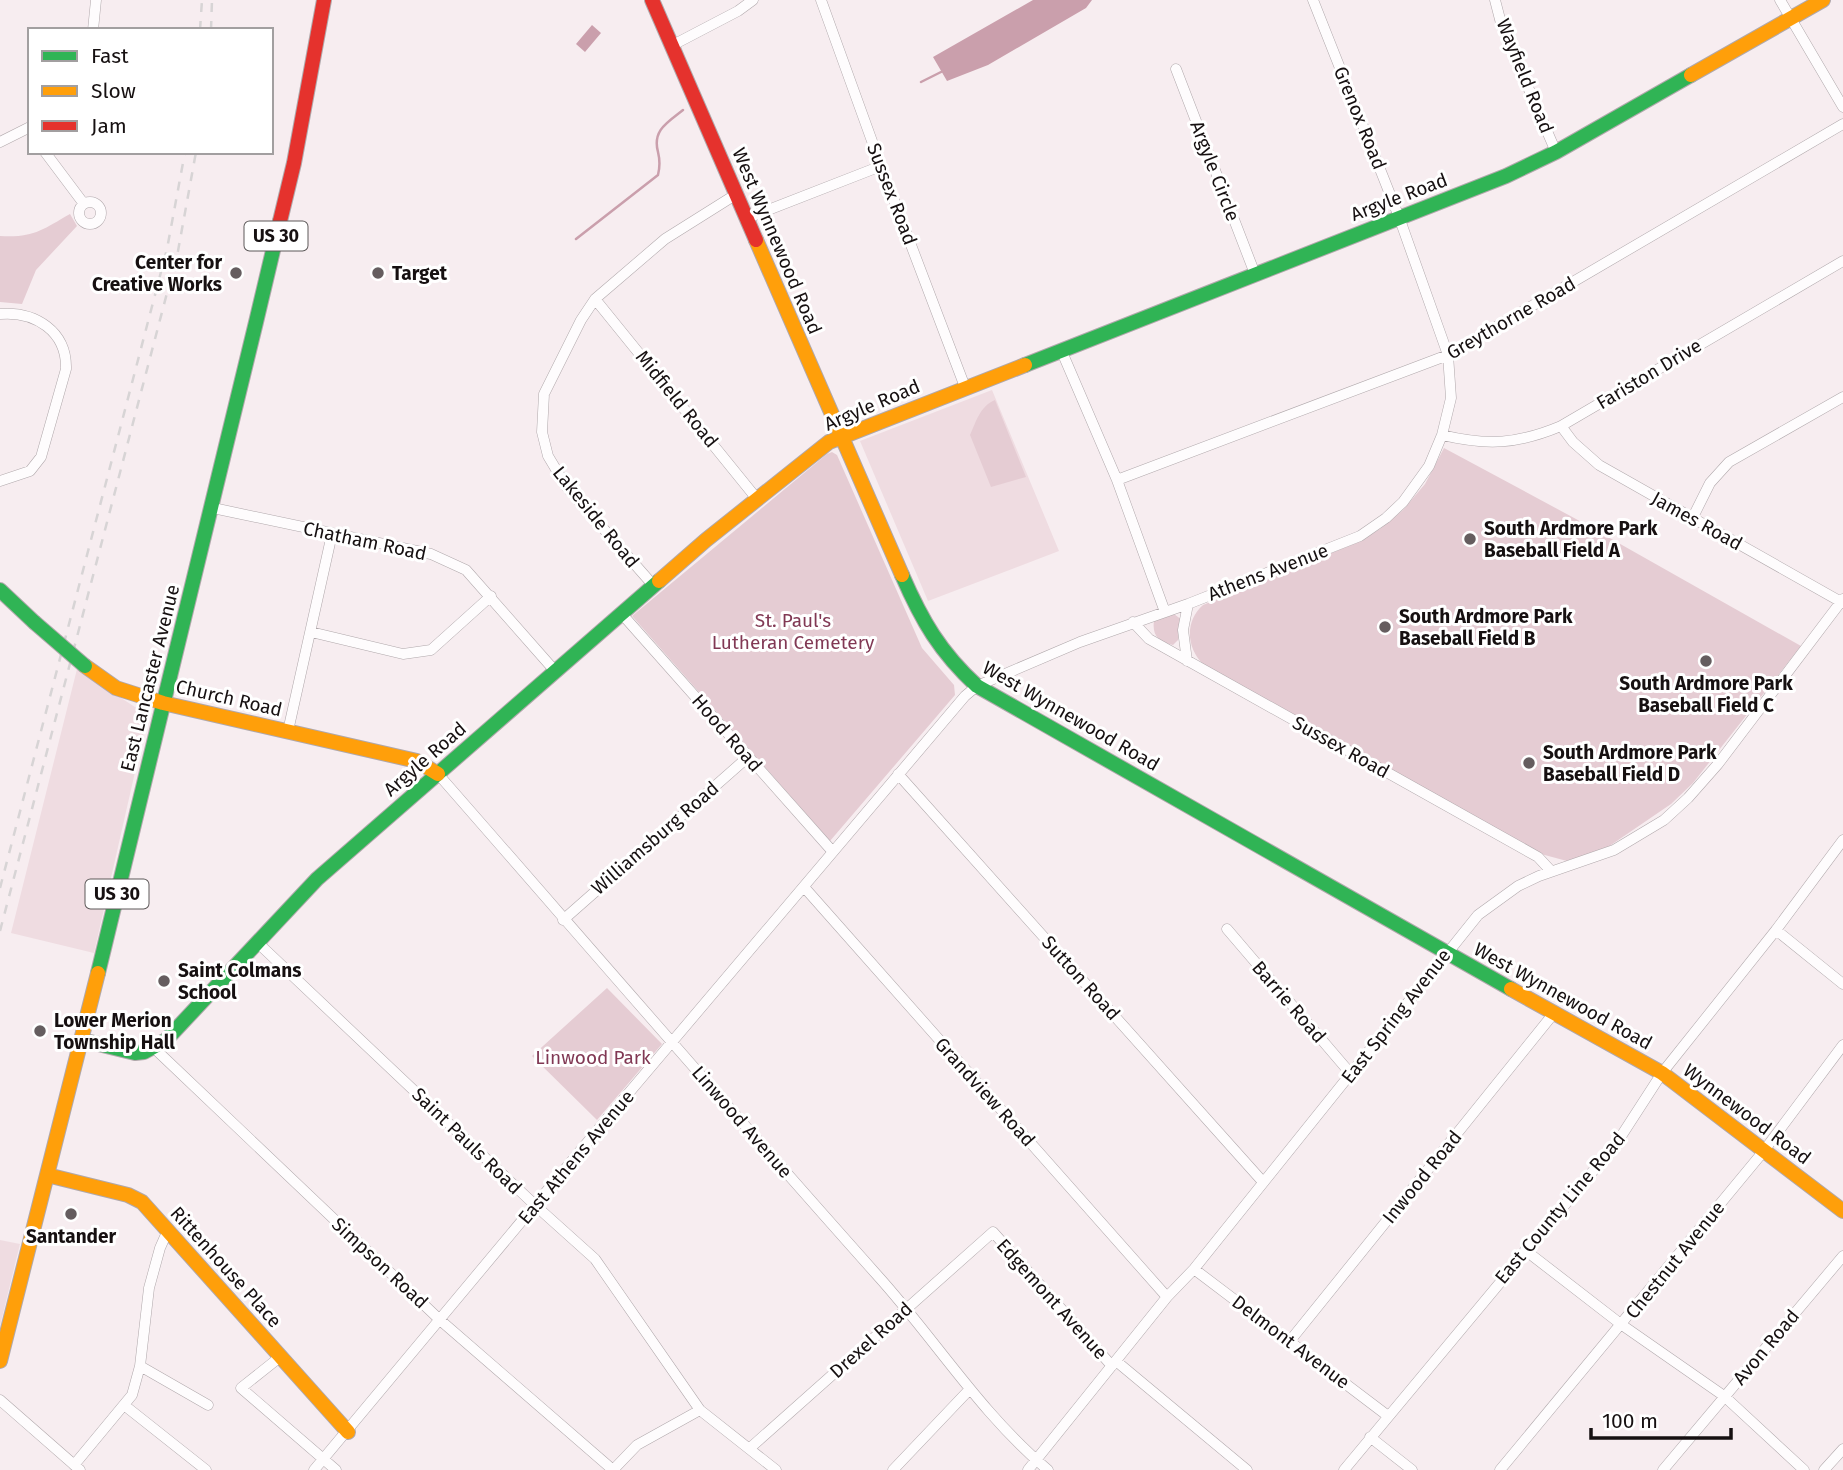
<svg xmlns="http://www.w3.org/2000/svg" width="1843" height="1470" viewBox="0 0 1843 1470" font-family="'Fira Sans',sans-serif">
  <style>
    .built { fill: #efdce1 }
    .green { fill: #e5ccd3 }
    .water { fill: #ca9fac }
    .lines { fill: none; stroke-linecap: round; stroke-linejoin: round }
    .stream { stroke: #ca9fac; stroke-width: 2.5 }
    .street-casing { stroke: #b0a8ab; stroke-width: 11 }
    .fast-casing { stroke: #b0a8ab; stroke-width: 16 }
    .slow-casing { stroke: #b0a8ab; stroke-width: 16 }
    .jam-casing { stroke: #b0a8ab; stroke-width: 16 }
    .street { stroke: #fefcfd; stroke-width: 10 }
    .fast { stroke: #30b455; stroke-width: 14 }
    .slow { stroke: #ff9f0a; stroke-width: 14 }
    .jam { stroke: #e5322d; stroke-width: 14 }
    .rail { stroke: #d7d4d5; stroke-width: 2.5; stroke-dasharray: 9 9; stroke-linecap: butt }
    .fast-bridge-casing { stroke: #b0a8ab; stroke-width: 16; stroke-linecap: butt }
    .fast-bridge { stroke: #30b455; stroke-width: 14 }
    .poi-dot { fill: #655d5f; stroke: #fff; stroke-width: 2.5 }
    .labels { text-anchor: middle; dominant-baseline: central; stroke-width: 6; stroke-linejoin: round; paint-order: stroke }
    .shield { fill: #fff; stroke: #5c5858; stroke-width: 2 }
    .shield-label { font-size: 18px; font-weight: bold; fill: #161011 }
    .street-label { font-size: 19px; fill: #161011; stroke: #fff }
    .poi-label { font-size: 19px; font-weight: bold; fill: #161011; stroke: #fff; text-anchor: start }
    .park-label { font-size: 19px; fill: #813854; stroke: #fff }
  </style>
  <rect width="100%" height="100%" fill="#f7edf0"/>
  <!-- built -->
  <path class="built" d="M992,390L1059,551L928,601L860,441Z
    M77,669L141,711L147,719L94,953L11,933Z
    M0,1240L20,1244L0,1326Z"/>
  <!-- green -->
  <path class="green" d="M70,214L77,226L36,270L22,304L0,302V236C33,238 42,230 70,214Z
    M995,400L1026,477L991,487L970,435C976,422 980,406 995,400Z
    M1444,448L1576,519L1801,646L1693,783L1671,804L1608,847L1567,861L1541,854L1203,664C1186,647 1185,621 1203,605L1356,543L1380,529L1403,510L1425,484Z
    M832,452L837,455L922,648L954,685L955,695L830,841L632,616L827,454Z
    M1174,614L1182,620L1178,640L1173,645C1158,641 1152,636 1154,620Z
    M607,988L662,1044L597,1120L532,1056Z"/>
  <!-- water -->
  <path class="water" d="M1033,0H1092L1086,8L988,65L947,81L933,57Z
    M592,25L601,33L585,52L576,44Z"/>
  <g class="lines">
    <!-- stream -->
    <path class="stream" d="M921,82L943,71
      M576,239L658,175C660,167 660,160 658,152C652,130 668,122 683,110"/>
    <!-- street casing -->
    <g class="street-casing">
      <path id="street" d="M821,0L881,166L965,387
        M1495,0L1502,27L1556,152
        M1780,0L1843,107
        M93,30L96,0
        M671,46L738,11L753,0
        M1176,69L1255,274
        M0,142L30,127
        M45,152L84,204
        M79 213a11 11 0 1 1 22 0a11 11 0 1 1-22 0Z
        M745,219L881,166
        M595,299L757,499
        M0,314C35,311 67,331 66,369L41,457L30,471L0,481
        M1062,352L1117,480L1165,612
        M1561,426L1573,442L1599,465L1843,603
        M1442,435C1488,446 1518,444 1561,426L1843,261
        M1117,480L1448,355L1843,124
        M213,508L431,554L466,570L555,671
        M1692,519L1710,483L1729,462L1843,397
        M653,585L566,486L548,456L542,432L544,394L581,320L595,299L665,239L735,195
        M621,613L833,852
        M1133,622L1149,639L1538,857L1551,871
        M311,632L403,654L431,650L491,596
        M1187,661L1183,630L1188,604
        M288,731L332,534
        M438,774C584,941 729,1109 877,1275C935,1339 981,1414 1048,1470
        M898,774L1263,1182
        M804,887L1167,1297
        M563,920L748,757
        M1227,929L1351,1074
        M1776,930L1843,984
        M258,943L536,1206L595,1259L700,1410L776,1470
        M154,1048L440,1320L613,1470
        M1525,1250L1622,1325L1724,1396L1804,1470
        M1194,1269L1388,1416
        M1289,1342L1554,1013
        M280,1357L241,1388L336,1470
        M1116,1361L1247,1470
        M140,1366L208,1405
        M0,1400L80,1470
        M124,1405L206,1470
        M1370,1437L1412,1470
        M750,1448L993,1232L1112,1366
        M74,1465L132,1395L140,1366L149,1288L160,1248L168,1230
        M314,1470L616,1108L965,696L977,686L1080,642L1188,604L1360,536L1386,518L1403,502L1429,466L1442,435L1451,398L1448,355L1399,217L1313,0
        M613,1470L637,1445L700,1410
        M893,1470L969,1390
        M1028,1470L1167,1297L1194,1269L1478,915L1518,886L1539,876L1614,850L1664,820L1688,798L1718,764L1843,599
        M1344,1470L1618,1141L1662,1073L1776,930L1843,840
        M1500,1470L1763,1152L1843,1045
        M1663,1470L1843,1256
        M1824,1470L1843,1449"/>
    </g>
    <!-- fast casing -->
    <g class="fast-casing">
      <path id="fast" d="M1025,365L1506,176L1556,152L1691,75
        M902,575C922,621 940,652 977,686L1511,989
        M0,590L34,622
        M98,973C158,722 221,472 280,221
        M82,1040L135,1053L144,1052L166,1040L317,879L659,581"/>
    </g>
    <!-- slow casing -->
    <g class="slow-casing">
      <path id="slow" d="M1691,75L1823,0
        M756,240L902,575
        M659,581L706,540L829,442L1025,365
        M85,666L116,688L163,703L417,761L438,774
        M1511,989L1662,1073L1843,1211
        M47,1175L128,1195L142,1202L348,1432
        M0,1361L98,973"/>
    </g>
    <!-- jam casing -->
    <g class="jam-casing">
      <path id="jam" d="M652,0L756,240
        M280,221L294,163L324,0"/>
    </g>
    <!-- street -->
    <use href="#street" class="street"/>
    <!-- fast -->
    <use href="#fast" class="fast"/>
    <!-- slow -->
    <use href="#slow" class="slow"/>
    <!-- jam -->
    <use href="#jam" class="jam"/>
    <!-- rail -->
    <path class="rail" d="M200,30L202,0
      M211,30L212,0
      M0,888L167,249L185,152
      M0,931L178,251L196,152"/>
    <!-- fast-bridge casing -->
    <g class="fast-bridge-casing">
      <path id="fast-bridge" d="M34,622L85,666"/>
    </g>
    <!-- fast-bridge -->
    <use href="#fast-bridge" class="fast-bridge"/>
  </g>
  <!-- markers -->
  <g class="poi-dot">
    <circle cx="236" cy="273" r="7"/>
    <circle cx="378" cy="273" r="7"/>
    <circle cx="1470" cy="539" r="7"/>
    <circle cx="1385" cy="627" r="7"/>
    <circle cx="1706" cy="661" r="7"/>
    <circle cx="1529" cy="763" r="7"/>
    <circle cx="164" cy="981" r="7"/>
    <circle cx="40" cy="1031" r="7"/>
    <circle cx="71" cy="1214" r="7"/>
  </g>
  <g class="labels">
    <!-- shield labels -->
    <g class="shield">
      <rect x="244.5" y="221.5" width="63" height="29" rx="5"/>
      <rect x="85.5" y="879.5" width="63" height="29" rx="5"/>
    </g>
    <g class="shield-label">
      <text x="276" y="236">US 30</text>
      <text x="117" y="894">US 30</text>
    </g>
    <!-- street labels -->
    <g class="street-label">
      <text transform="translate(1525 76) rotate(68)">Wayfield Road</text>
      <text transform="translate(1360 118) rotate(68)">Grenox Road</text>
      <text transform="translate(1215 171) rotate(69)">Argyle Circle</text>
      <text transform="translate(892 194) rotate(69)">Sussex Road</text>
      <text transform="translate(1399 197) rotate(-21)">Argyle Road</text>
      <text transform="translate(777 241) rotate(67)">West Wynnewood Road</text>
      <text transform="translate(1511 318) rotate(-30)">Greythorne Road</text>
      <text transform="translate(1649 374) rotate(-31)">Fariston Drive</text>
      <text transform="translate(677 399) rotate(51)">Midfield Road</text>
      <text transform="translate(872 405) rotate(-23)">Argyle Road</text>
      <text transform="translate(596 517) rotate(51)">Lakeside Road</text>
      <text transform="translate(1697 521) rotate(29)">James Road</text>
      <text transform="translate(365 541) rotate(12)">Chatham Road</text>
      <text transform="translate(1268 572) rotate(-21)">Athens Avenue</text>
      <text transform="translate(150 678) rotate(-76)">East Lancaster Avenue</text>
      <text transform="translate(229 698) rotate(13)">Church Road</text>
      <text transform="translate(1071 716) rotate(30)">West Wynnewood Road</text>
      <text transform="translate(727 733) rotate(49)">Hood Road</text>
      <text transform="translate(1341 747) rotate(29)">Sussex Road</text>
      <text transform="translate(425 759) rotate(-41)">Argyle Road</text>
      <text transform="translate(655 838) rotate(-41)">Williamsburg Road</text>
      <text transform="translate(1081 978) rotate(48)">Sutton Road</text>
      <text transform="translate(1563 996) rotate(29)">West Wynnewood Road</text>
      <text transform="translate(1289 1002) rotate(49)">Barrie Road</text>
      <text transform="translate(1396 1016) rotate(-52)">East Spring Avenue</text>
      <text transform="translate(985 1092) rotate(48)">Grandview Road</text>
      <text transform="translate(1747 1114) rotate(37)">Wynnewood Road</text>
      <text transform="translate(742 1122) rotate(49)">Linwood Avenue</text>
      <text transform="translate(467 1141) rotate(44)">Saint Pauls Road</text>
      <text transform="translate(576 1157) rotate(-50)">East Athens Avenue</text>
      <text transform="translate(1422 1177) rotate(-51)">Inwood Road</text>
      <text transform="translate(1560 1208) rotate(-50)">East County Line Road</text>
      <text transform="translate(1675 1260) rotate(-51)">Chestnut Avenue</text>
      <text transform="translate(380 1263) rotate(43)">Simpson Road</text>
      <text transform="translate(226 1267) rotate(48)">Rittenhouse Place</text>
      <text transform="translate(1052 1299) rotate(48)">Edgemont Avenue</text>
      <text transform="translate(871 1340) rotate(-42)">Drexel Road</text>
      <text transform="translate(1291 1342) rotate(37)">Delmont Avenue</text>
      <text transform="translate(1766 1347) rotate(-50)">Avon Road</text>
    </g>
    <!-- poi labels -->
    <g class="poi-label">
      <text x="222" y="262" text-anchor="end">Center for<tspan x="222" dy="22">Creative Works</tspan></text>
      <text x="392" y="273">Target</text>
      <text x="1484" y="528">South Ardmore Park<tspan x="1484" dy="22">Baseball Field A</tspan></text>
      <text x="1399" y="616">South Ardmore Park<tspan x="1399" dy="22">Baseball Field B</tspan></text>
      <text x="1706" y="683" text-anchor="middle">South Ardmore Park<tspan x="1706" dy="22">Baseball Field C</tspan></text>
      <text x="1543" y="752">South Ardmore Park<tspan x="1543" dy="22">Baseball Field D</tspan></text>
      <text x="178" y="970">Saint Colmans<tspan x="178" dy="22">School</tspan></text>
      <text x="54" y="1020">Lower Merion<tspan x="54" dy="22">Township Hall</tspan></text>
      <text x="71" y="1236" text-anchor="middle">Santander</text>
    </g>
    <!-- park labels -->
    <g class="park-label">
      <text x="793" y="620">St. Paul's<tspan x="793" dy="22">Lutheran Cemetery</tspan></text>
      <text x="593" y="1057">Linwood Park</text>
    </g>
  </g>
  <!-- legend -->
  <rect x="28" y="28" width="245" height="126" fill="#ffffff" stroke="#a29fa0" stroke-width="2"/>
  <rect x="42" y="51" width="35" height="10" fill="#30b455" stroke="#a29fa0" stroke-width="2"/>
  <text x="91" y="63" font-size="21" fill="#161011">Fast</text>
  <rect x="42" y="86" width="35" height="10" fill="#ff9f0a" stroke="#a29fa0" stroke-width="2"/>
  <text x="91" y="98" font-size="21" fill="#161011">Slow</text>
  <rect x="42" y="121" width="35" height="10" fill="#e5322d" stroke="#a29fa0" stroke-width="2"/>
  <text x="91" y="133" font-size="21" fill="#161011">Jam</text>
  <!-- scale -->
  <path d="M1591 1428v10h140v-10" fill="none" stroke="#161011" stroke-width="3.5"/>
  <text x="1602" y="1428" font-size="21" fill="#161011" stroke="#ffffff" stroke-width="5" paint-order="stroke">100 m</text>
</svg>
